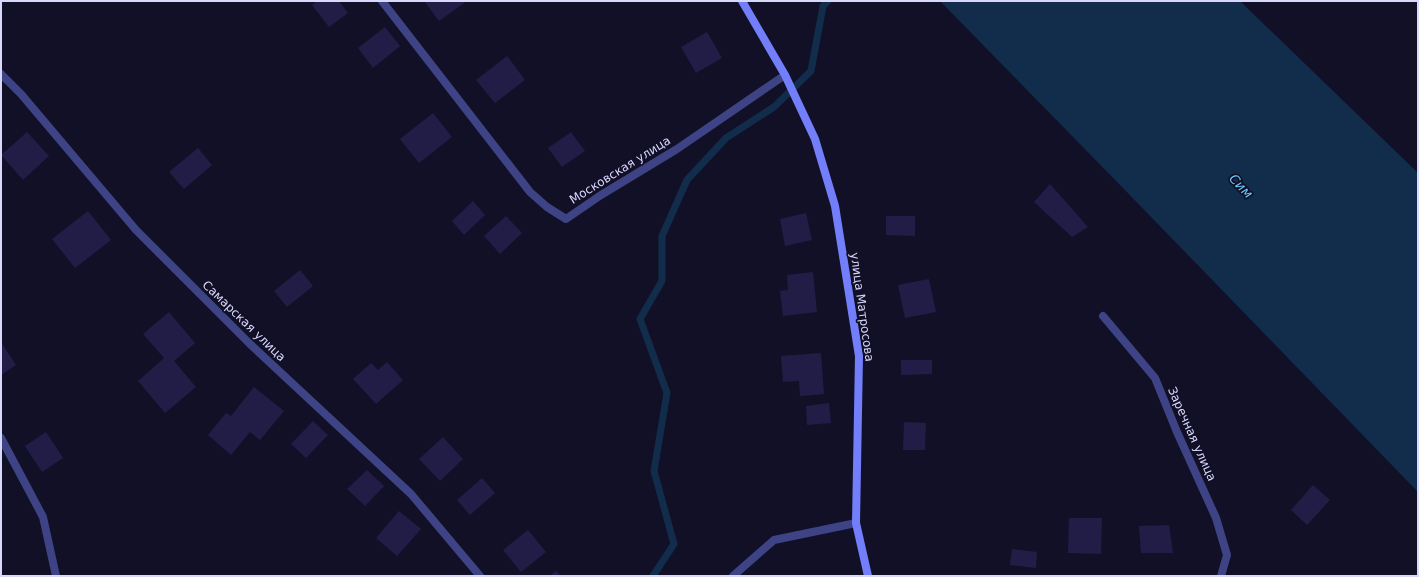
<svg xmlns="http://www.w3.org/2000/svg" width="1419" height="577" viewBox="0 0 1419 577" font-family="'DejaVu Sans',sans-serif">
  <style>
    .water { fill: #112d4b }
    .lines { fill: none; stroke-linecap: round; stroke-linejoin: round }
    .stream { stroke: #112d4b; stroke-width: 7 }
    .building { fill: #211d47 }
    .lane { stroke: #3d4384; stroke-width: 8 }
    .street { stroke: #3d4384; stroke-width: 8 }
    .secondary { stroke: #737efa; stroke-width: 8 }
    .labels { text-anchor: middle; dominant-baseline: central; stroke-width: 3.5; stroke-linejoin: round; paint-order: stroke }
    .street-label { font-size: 12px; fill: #d8d8fd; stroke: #121027 }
    .water-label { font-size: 13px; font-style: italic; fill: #6ac7f9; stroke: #121027 }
  </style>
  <rect width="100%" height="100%" fill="#121027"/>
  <!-- water -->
  <path class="water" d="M940,1H1240L1418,173V492L1122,187Z"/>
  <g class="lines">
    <!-- stream -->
    <path class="stream" d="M653,576L674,544L654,471L667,393L640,319L662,281V236L687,180L726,138L774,107L811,71L823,6L828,1"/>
  </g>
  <!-- building -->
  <path class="building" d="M317,1H339L348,13L329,27L312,5Z
    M424,1H467L439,21Z
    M385,27L400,46L373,68L358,48Z
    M707,32L722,58L696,73L681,47Z
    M507,56L525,80L495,103L476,80Z
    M433,113L452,137L419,163L400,139Z
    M27,132L49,156L23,180L1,155Z
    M571,132L585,151L562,167L548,148Z
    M198,148L212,165L184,189L169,172Z
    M1050,184L1088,227L1072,237L1034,202Z
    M473,201L485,215L464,235L452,221Z
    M88,211L111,240L75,268L52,239Z
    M806,213L812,240L785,246L780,219Z
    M506,216L522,233L500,254L484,236Z
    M886,216H915V236L886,235Z
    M300,270L313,286L287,307L274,291Z
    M813,272L817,312L783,316L780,291L788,290L787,275Z
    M929,279L936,312L905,318L898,285Z
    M169,312L195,343L174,361L196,387L165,413L138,381L164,358L143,334Z
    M1,342L16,365L1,375Z
    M821,353L824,394L800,396L799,381L783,382L781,356Z
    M901,360H932V374L901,375Z
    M387,362L403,380L376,404L353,379L371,363L378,370Z
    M254,387L284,411L260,440L250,432L231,455L208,435L226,413L231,416Z
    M829,403L831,423L807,425L806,406Z
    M313,421L328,435L306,458L291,444Z
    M904,422L926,423L925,450H903Z
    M46,432L63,458L42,472L25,446Z
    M443,437L463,459L440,481L419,459Z
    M367,470L384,486L365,506L347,489Z
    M482,478L495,493L470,515L457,500Z
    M1313,485L1330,500L1307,525L1291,510Z
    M399,511L421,529L397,556L376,538Z
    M1069,518H1102L1101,554L1068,553Z
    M1169,525L1173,553H1141L1139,526Z
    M528,530L546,552L521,572L503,550Z
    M1012,549L1037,552L1036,568L1010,565Z
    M556,571L561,576H550Z"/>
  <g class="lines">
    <!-- lane -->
    <path class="lane" d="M1103,316L1155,378L1177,432L1216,518L1227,555L1221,576"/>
    <!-- street -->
    <path class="street" d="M382,1L530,192L547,207L566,219L601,195L677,149L785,75
      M1,74L21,94L136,230L249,343L411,494L480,576
      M1,438L43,517L56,576
      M733,576L774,540L856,523"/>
    <!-- secondary -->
    <path class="secondary" d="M742,1L785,75L815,139L835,206L859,356L856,523L868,576"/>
  </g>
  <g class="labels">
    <!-- street labels -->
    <g class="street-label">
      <text transform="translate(620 170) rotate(-32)">Московская улица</text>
      <text transform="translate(862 307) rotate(82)">улица Матросова</text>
      <text transform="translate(244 321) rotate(44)">Самарская улица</text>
      <text transform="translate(1192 434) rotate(66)">Заречная улица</text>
    </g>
    <!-- water labels -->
    <g class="water-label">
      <text transform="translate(1241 186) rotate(46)">Сим</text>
    </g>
  </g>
  <!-- border -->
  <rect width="1419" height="577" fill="none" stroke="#d8d8fd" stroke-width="4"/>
</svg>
